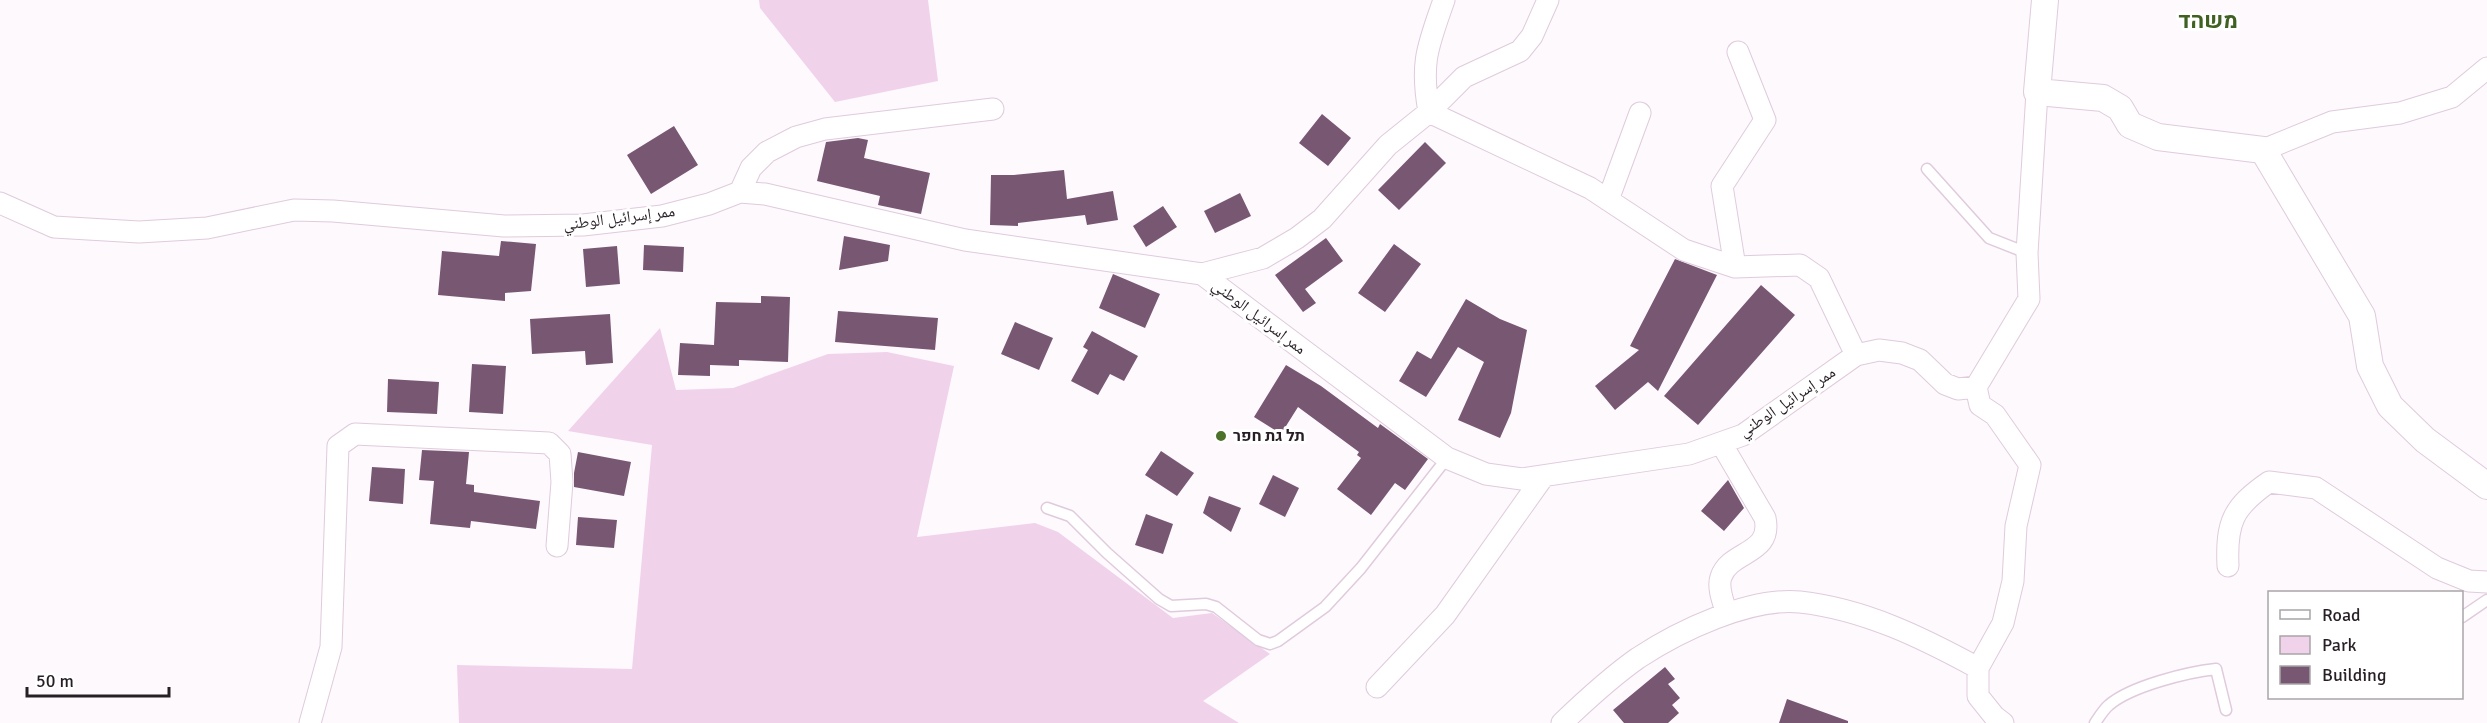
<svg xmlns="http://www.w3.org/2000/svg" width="2487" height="723" viewBox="0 0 2487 723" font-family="Signika,'Noto Naskh Arabic',Heebo,sans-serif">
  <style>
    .green { fill: #f1d2eb }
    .building { fill: #785773 }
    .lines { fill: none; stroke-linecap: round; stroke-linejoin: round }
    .service-casing { stroke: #dfcbdc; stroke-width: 13 }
    .minor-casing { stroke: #dfcbdc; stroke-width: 23 }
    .tertiary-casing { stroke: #dfcbdc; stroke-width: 28 }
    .service { stroke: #fff; stroke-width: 10 }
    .minor { stroke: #fff; stroke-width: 21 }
    .tertiary { stroke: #fff; stroke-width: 26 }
    .poi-dot { fill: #4c712b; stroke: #fff; stroke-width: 2 }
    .labels { text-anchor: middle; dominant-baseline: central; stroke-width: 6; stroke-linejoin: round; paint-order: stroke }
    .street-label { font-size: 16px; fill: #271f25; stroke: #fff }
    .poi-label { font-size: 16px; font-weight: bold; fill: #271f25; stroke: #fff; text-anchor: start }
    .district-label { font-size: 22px; font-weight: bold; fill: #406121; stroke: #fff }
  </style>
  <rect width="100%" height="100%" fill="#fef9fd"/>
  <!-- green -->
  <path class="green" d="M759,0H928L938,81L835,102L760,8Z
    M660,328L676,390L733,388L828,354L887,352L954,366L917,537L1035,523L1058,532L1173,618L1212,613L1270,654L1203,701L1239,723H459L457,665L632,669L652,445L568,431Z"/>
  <!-- building -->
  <path class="building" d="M1322,114L1351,138L1328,166L1299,143Z
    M674,126L698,165L651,194L627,155Z
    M858,138L868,140L864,158L930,173L921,214L878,205L880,196L817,181L826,142Z
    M1425,142L1446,163L1399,210L1378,190Z
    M1064,170L1067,199L1113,191L1118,220L1087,225L1085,215L1018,223V226L990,225L991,175H1014Z
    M1240,193L1251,216L1215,233L1204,211Z
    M1163,206L1177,227L1146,247L1133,226Z
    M844,236L890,245L888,261L839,270Z
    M1326,238L1343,261L1305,289L1316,303L1303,312L1275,275Z
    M501,241L536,244L531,291L505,293V301L438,295L442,251L499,256Z
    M1394,244L1421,264L1385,312L1358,293Z
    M644,245L684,247L683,272L643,270Z
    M617,246L620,284L586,287L583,249Z
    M1675,259L1717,275L1658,391L1648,382L1615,410L1595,386L1639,350L1630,346Z
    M1113,274L1160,294L1145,328L1099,308Z
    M1761,285L1795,315L1698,425L1664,396Z
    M761,296L790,297L788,362L739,360V366L710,365V376L678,375L680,343L714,345L716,302L761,303Z
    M1466,299L1500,319L1527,330L1511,413L1500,438L1458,420L1484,362L1458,347L1426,397L1399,381L1417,351L1431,359Z
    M838,311L938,318L935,350L835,342Z
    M610,314L613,363L586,365L585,351L532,354L530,319Z
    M1015,322L1053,338L1039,370L1001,354Z
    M1092,331L1138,356L1124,381L1110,374L1098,395L1071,381L1088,350L1083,347Z
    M472,364L506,366L503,414L469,412Z
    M1286,365L1321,386L1378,428L1380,424L1428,459L1405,490L1395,483L1371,515L1337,489L1361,458L1357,455L1359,452L1298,407L1281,434L1254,417Z
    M388,379L439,382L437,414L387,412Z
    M422,450L469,452L466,484L474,485V492L540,501L536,529L471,521L470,528L430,524L434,481L419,480Z
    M1161,451L1194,473L1177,496L1145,475Z
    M578,452L631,462L624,496L574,487V473Z
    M372,467L405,469L403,504L369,501Z
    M1273,475L1299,488L1285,517L1259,504Z
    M1728,480L1744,508L1724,531L1701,511Z
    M1209,496L1241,508L1231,532L1203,513Z
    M1146,514L1173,524L1163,554L1135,545Z
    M578,517L617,520L614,548L576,545Z
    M1665,667L1675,679L1668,684L1680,698L1672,705L1679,713L1668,723H1624L1613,710Z
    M1787,699L1848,721V723H1779Z"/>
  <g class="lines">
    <!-- service casing -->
    <g class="service-casing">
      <path id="service" d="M1927,169L1989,238L2027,253
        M1047,508L1070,516L1107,553L1159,599L1171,606L1206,604L1216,607L1258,640L1270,644L1278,641L1325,607L1361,568L1447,458
        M2462,617L2487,600
        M2095,723C2099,717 2104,709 2109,705C2131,686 2188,672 2216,669L2226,710"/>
    </g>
    <!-- minor casing -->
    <g class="minor-casing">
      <path id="minor" d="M1429,112L1590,188L1684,250L1735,267L1800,265L1819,278L1856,355
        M1429,112C1420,62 1428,46 1444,0
        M2263,150L2332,122L2400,113L2452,97L2487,68
        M740,192L751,168L767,152L796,137L825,129L993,109
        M1608,200L1640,113
        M0,203L54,227L139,232L207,228L294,210L333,211L504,226L583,225L662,216L709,204L740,192L765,194L965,240L1202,274L1447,458L1486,474L1522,479L1689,454L1743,435L1856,355L1879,350L1902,353L1920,360L1945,384L1958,389L1976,387
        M1735,267L1722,186L1765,120L1738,52
        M1202,274L1263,258L1297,238L1322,219L1388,145L1429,112L1464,77L1520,51L1532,36L1548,0
        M1976,387L1980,405L1995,415L2030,465L2016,526L2013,581L2003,623L1978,668V696L1994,716L2003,723
        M1976,387L2029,299L2027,253L2037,92
        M1721,443L1765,518C1773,555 1730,550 1721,577C1717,588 1724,604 1727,614
        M2228,566C2226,522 2233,507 2269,482L2316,488L2437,568L2469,581L2487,582
        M1377,687L1445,615L1543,477
        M310,723L331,647L338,446L355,434L549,443L560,454L562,482L557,546
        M1562,723C1586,700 1611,677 1638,658C1679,631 1750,597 1800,602C1864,609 1923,638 1978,668"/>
    </g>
    <!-- tertiary casing -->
    <g class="tertiary-casing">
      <path id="tertiary" d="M2045,0L2037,92L2103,98L2120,108L2130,125L2158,137L2263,150L2362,316L2370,366L2390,406L2425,440L2487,486"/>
    </g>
    <!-- service -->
    <use href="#service" class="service"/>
    <!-- minor -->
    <use href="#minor" class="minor"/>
    <!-- tertiary -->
    <use href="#tertiary" class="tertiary"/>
  </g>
  <!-- markers -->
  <circle class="poi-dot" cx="1221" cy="436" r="6"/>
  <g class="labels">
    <!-- street labels -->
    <g class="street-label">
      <text transform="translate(619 218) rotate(-7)">ممر إسرائيل الوطني</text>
      <text transform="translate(1259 317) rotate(37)">ممر إسرائيل الوطني</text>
      <text transform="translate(1787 402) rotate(-34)">ممر إسرائيل الوطني</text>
    </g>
    <!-- poi labels -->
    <g class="poi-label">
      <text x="1233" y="436">תל גת חפר</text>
    </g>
    <!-- district labels -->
    <g class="district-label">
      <text x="2208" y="20">משהד</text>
    </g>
  </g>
  <!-- legend -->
  <rect x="2268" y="591" width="195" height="108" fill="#ffffff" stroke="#a9a5a8" stroke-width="1.5"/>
  <rect x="2280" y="610" width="30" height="9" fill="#ffffff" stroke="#a9a5a8" stroke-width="1.5"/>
  <text x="2322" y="621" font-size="18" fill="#271f25">Road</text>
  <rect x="2280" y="636" width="30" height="18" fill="#f1d2eb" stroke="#a9a5a8" stroke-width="1.5"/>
  <text x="2322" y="651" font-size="18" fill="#271f25">Park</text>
  <rect x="2280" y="666" width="30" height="18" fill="#785773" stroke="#a9a5a8" stroke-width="1.5"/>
  <text x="2322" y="681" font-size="18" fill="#271f25">Building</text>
  <!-- scale -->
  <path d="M27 687v9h142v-9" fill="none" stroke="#271f25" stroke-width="3"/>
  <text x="36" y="687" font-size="18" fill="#271f25" stroke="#ffffff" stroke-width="4.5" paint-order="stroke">50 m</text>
</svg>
